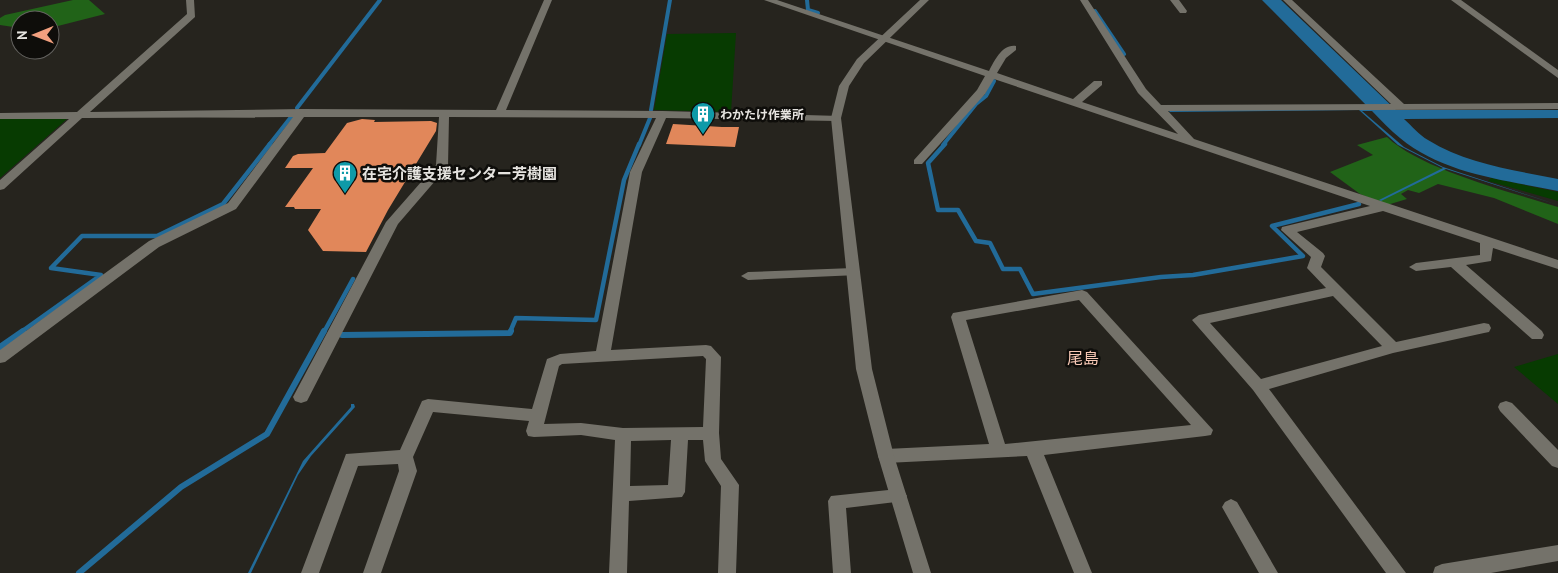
<svg xmlns="http://www.w3.org/2000/svg" width="1558" height="573" viewBox="0 0 1558 573" font-family="'PT Sans','Noto Sans JP',sans-serif">
  <style>
    .green { fill: #073b01 }
    .forest { fill: #216318 }
    .water { fill: #226b99 }
    .lines { fill: none; stroke-linecap: round; stroke-linejoin: round }
    .stream-far2 { stroke: #226b99; stroke-width: 4 }
    .stream-far1 { stroke: #226b99; stroke-width: 4.5 }
    .stream { stroke: #226b99; stroke-width: 6 }
    .building { fill: #e1875a }
    .minor { fill: #74726a; fill-rule: evenodd }
    .tertiary { fill: #74726a; fill-rule: evenodd }
    .labels { text-anchor: middle; dominant-baseline: central; stroke-width: 5; stroke-linejoin: round; paint-order: stroke }
    .far-poi-label { font-size: 12px; font-weight: bold; fill: #e6e4e0; stroke: #0e0d0a; text-anchor: start }
    .poi-label { font-size: 15px; font-weight: bold; fill: #e6e4e0; stroke: #0e0d0a; text-anchor: start }
    .neighbourhood-label { font-size: 16px; fill: #f8c9b6; stroke: #0e0d0a }
  </style>
  <rect width="100%" height="100%" fill="#26241e"/>
  <!-- green -->
  <path class="green" d="M736,33L731,112L654,110L667,34Z
    M0,119H67L0,178Z
    M1491,178L1558,192V201L1488,181Z
    M1558,354V404L1514,367Z"/>
  <!-- forest -->
  <path class="forest" d="M73,0H89L105,14L50,28V20H20V28L0,25V18L5,15Z
    M1387,137C1422,170 1511,192 1558,207V224L1494,198L1438,184L1419,193L1408,190L1401,194L1407,199L1387,205L1360,194L1330,172L1373,155L1357,145Z"/>
  <!-- water -->
  <path class="water" d="M1262,0H1281L1396,110H1558V118L1404,119C1412,126 1419,135 1428,140C1467,164 1513,170 1558,179V191C1505,180 1443,174 1400,138C1390,130 1381,120 1372,111H1362L1404,147L1443,167L1558,205L1446,169L1381,201L1379,200L1443,168L1398,145L1359,110L1170,112L1167,109H1370Z
    M351,404H354L355,407L311,456L298,475L251,573H248L303,461L351,407Z"/>
  <g class="lines">
    <!-- stream-far2 -->
    <path class="stream-far2" d="M807,0L808,10L818,13
      M1095,11L1124,54
      M297,108L380,0
      M651,110L670,0
      M269,145L291,117
      M639,145L650,118
      M943,145L976,104L986,96L994,81"/>
    <!-- stream-far1 -->
    <path class="stream-far1" d="M945,144L928,163L938,210H958L976,241L990,243L1003,269H1020L1033,294L1161,277L1193,275L1303,256L1272,226L1359,204
      M21,332L101,275L51,268L82,236H157L223,204L270,144
      M324,332L353,279
      M510,332L516,318L596,320L624,180L639,144"/>
    <!-- stream -->
    <path class="stream" d="M342,335L510,333L511,331
      M0,347L23,331
      M79,573L181,487L267,434L324,331"/>
  </g>
  <!-- building -->
  <path class="building" d="M362,119L375,120L374,122L431,121L437,123L436,131L388,210L366,252L323,251L308,230L321,209H295L294,207H285L313,168H285L293,156L298,154L325,153L347,123Z
    M673,124L722,127H739L735,147L666,144Z"/>
  <g class="lines">
    <!-- minor -->
    <path class="minor" d="M186,0H194L195,17L90,112L302,109L496,110L544,0H552L506,110L663,111L840,116V120L836,121L666,118L642,172L611,350L706,345L711,346L721,357L719,433L721,459L739,485L736,573H718L721,486L705,461L703,440H688L685,492L682,497L629,501L627,573H609L615,440L581,435L534,437L528,436L526,431L529,421L433,412L413,457L417,471L381,573H363L399,471L398,464L358,466L319,573H301L346,454L400,450L422,401L428,399L532,409L547,359L560,354L596,351L630,172L656,118L449,117L448,166L398,224L307,401L301,403L295,401L293,397L386,222L436,165L439,117H304L236,209L159,247L5,362L0,363V350L149,241L228,203L293,117L82,118L4,189L0,190V180L69,119H0V113L77,112L187,14ZM703,356L706,359L703,427L623,428L581,423L544,424L559,366L562,364ZM671,440L668,485L630,486L631,441Z
      M764,0H777L989,71C995,60 1002,44 1016,46V50L1006,58L997,73L1073,99L1094,81H1102V85L1082,102L1178,134L1138,93L1080,0H1088L1146,89L1161,105L1391,104L1283,0H1292L1404,104L1558,103V109L1168,111L1194,139L1558,260V269L1493,248L1491,261L1466,265L1542,331L1544,335L1542,339H1532L1451,267L1416,271L1409,267L1416,263L1480,255V243L1383,211L1297,232L1323,253L1325,256L1321,267L1396,342L1484,323L1489,324L1491,328L1489,332L1484,333L1393,353L1269,389L1406,573H1386L1253,390L1192,320L1199,315L1326,288L1307,268L1311,257L1281,230L1282,227L1370,206L994,79L985,94L922,164H914V160L977,90L985,76ZM1333,296L1382,346L1261,379L1210,323Z
      M1170,0H1179L1187,11L1186,13H1180Z
      M1451,0H1461L1558,70V78Z
      M853,268L860,272L858,275L748,280L741,276L748,272Z
      M1082,290L1087,292L1213,430L1211,435L1205,436L1044,455L1092,573H1074L1027,456L886,463L880,461L878,456L880,451L886,449L989,444L951,317L953,313ZM1079,300L1191,425L1005,444L966,320Z
      M1506,401L1512,403L1558,450V468L1552,466L1500,411L1498,407L1500,403Z
      M898,489L904,491L907,496L904,501L846,508L851,573H833L828,501L831,496Z
      M1231,499L1237,502L1278,573H1259L1222,507L1225,502Z
      M1558,545V561L1491,573H1433L1435,567L1442,564Z"/>
    <!-- tertiary -->
    <path class="tertiary" d="M920,0H929L864,63L849,86L841,118L872,369L894,456L931,573H913L878,456L856,369L831,118L839,86L857,59Z"/>
  </g>
  <!-- icons -->
  <defs>
    <g id="building-pin" transform="scale(1.25)"><path d="M0 17L-7.5 6A9.5 9.5 0 1 1 7.5 6Z" fill="#0f9aa8" stroke="#0e0d0a"/><path d="M-4-6H4V6H1V3H-1V6H-4ZM-2.5-4.3h1.7v1.8h-1.7ZM.8-4.3h1.7v1.8H.8ZM-2.5-1h1.7V.8h-1.7ZM.8-1h1.7V.8H.8Z" fill="#fff"/></g>
  </defs>
  <g fill-rule="evenodd">
    <use href="#building-pin" x="703" y="114"/>
    <use href="#building-pin" x="345" y="173"/>
  </g>
  <g class="labels">
    <!-- far-poi labels -->
    <g class="far-poi-label">
      <text x="720" y="114">わかたけ作業所</text>
    </g>
    <!-- poi labels -->
    <g class="poi-label">
      <text x="362" y="173">在宅介護支援センター芳樹園</text>
    </g>
    <!-- neighbourhood labels -->
    <g class="neighbourhood-label">
      <text x="1083" y="358">尾島</text>
    </g>
  </g>
  <!-- north arrow -->
  <g transform="translate(35 35) rotate(269)"><circle r="24" fill="#0e0d0a" stroke="#646360"/>
  <path d="M0-4L9 19L0 12L-9 19Z" fill="#f2a07f"/>
  <text y="-8" font-size="14" font-weight="bold" text-anchor="middle" fill="#e6e4e0">N</text>
  </g>
</svg>
